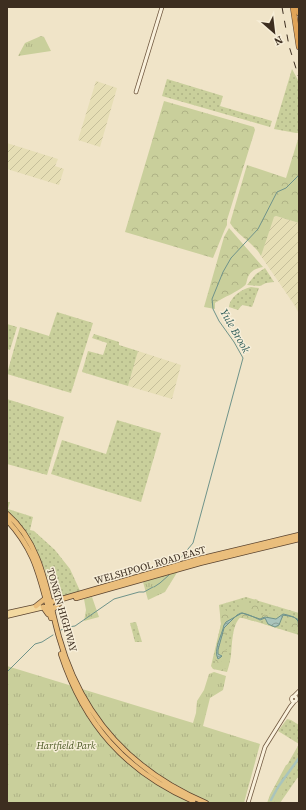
<svg xmlns="http://www.w3.org/2000/svg" width="306" height="810" viewBox="0 0 306 810" font-family="'Source Serif 4',serif">
  <style>
    .farmland { fill: url(#farmland-furrows) }
    .grass { fill: url(#grass-dots) }
    .forest { fill: url(#forest-crowns) }
    .park { fill: url(#park-tufts) }
    .water { fill: url(#water-waves); stroke: #6f938a }
    .lines { fill: none; stroke-linecap: round; stroke-linejoin: round }
    .stream { stroke: #6f938a; stroke-width: 1 }
    .river { stroke: #a9c4bc; stroke-width: 2.5 }
    .secondary-casing { stroke: #6f573f; stroke-width: 4.5 }
    .primary-casing { stroke: #5b4430; stroke-width: 5.5 }
    .trunk-casing { stroke: #5b4430; stroke-width: 6 }
    .motorway-casing { stroke: #5b4430; stroke-width: 6 }
    .secondary { stroke: #faf1dc; stroke-width: 3 }
    .primary { stroke: #f3d9a0; stroke-width: 4 }
    .trunk { stroke: #eabe7c; stroke-width: 4.5 }
    .motorway { stroke: #e0a458; stroke-width: 5 }
    .rail { stroke: #3d2e20; stroke-width: 1; stroke-dasharray: 7 7; stroke-linecap: butt }
    .labels { text-anchor: middle; dominant-baseline: central; stroke-width: 3; stroke-linejoin: round; paint-order: stroke }
    .street-label { font-size: 10px; fill: #3d2e20; stroke: #f7eed8 }
    .park-label { font-size: 10px; font-style: italic; fill: #4d5a26; stroke: #f7eed8 }
    .water-label { font-size: 11px; font-style: italic; fill: #2f5d5a; stroke: #f7eed8 }
  </style>
  <defs>
    <pattern id="farmland-furrows" width="10" height="10" patternUnits="userSpaceOnUse"><rect width="10" height="10" fill="#e6deb5"/><path d="M-1 1l2-2M0 10L10 0M9 11l2-2" fill="none" stroke="#c6bf9b"/></pattern>
    <pattern id="grass-dots" width="8" height="8" patternUnits="userSpaceOnUse"><rect width="8" height="8" fill="#c9cf9b"/><path d="M2 2h.1M6 6h.1" fill="none" stroke="#aeb285" stroke-width="1.8" stroke-linecap="round"/></pattern>
    <pattern id="forest-crowns" width="20" height="18" patternUnits="userSpaceOnUse"><rect width="20" height="18" fill="#c9cf9b"/><path d="M2 6a3 3 0 1 1 6 0M12 15a3 3 0 1 1 6 0" fill="none" stroke="#aeb285"/></pattern>
    <pattern id="park-tufts" width="24" height="20" patternUnits="userSpaceOnUse"><rect width="24" height="20" fill="#c9cf9b"/><path d="M3 7l-1-3M5 7V3M7 7l1-3M15 17l-1-3M17 17v-4M19 17l1-3" fill="none" stroke="#aeb285"/></pattern>
    <pattern id="water-waves" width="16" height="10" patternUnits="userSpaceOnUse"><rect width="16" height="10" fill="#a9c4bc"/><path d="M0 5q4-4 8 0t8 0" fill="none" stroke="#8ba098"/></pattern>
  </defs>
  <rect width="100%" height="100%" fill="#f0e4c8"/>
  <!-- farmland -->
  <path class="farmland" d="M96,81L117,88L100,147L78,140Z
    M7,143L58,159L55,166L64,169L59,185L7,169Z
    M276,216L299,223V314L295,306L261,256L273,218Z
    M138,351L181,365L172,399L128,386Z"/>
  <!-- grass -->
  <path class="grass" d="M292,69L299,82V133H296L274,129Z
    M167,79L223,96L220,106L272,121L270,127L162,96Z
    M265,268L274,282L266,283L260,286L247,285L256,274Z
    M251,287L259,288L252,307L242,305L238,310L229,307C230,297 242,289 251,287Z
    M57,312L93,323L71,393L7,374L20,327L49,336Z
    M7,324L17,327L10,350L7,349Z
    M94,334L119,342V345L138,351L128,386L82,372L88,351L103,355L107,343L92,338Z
    M7,399L64,417L47,475L7,464Z
    M117,420L161,433L141,502L51,474L62,440L106,454Z
    M7,502H10L8,509L33,517L30,530L34,531L55,550L70,569L81,593L56,600C45,570 33,532 7,511Z
    M246,597L299,613V635L241,617C232,623 232,646 231,656C230,661 229,666 227,672L213,669L211,666L221,624L219,605Z
    M136,622L142,642H135L130,623Z
    M287,719L291,720L299,725V752L298,754L299,755V770L298,777L280,803H267L270,795L299,744L278,731Z"/>
  <!-- forest -->
  <path class="forest" d="M164,101L254,127L255,130L227,220V225L225,229L213,258L125,232Z
    M299,136V223L276,216L274,217L261,256C254,243 238,236 230,223L247,165L286,178Z
    M229,228L263,267C257,268 252,270 249,275C247,278 247,281 246,284C242,290 222,298 215,303V309L204,307L224,237Z
    M242,598C245,601 246,604 251,605L255,599L258,600L256,603L259,607L258,611L260,615L261,616L264,613L266,615L271,613L276,618L278,616L277,613L283,612L299,617L297,628L294,631L288,628V624L285,619L284,621L285,626H283L282,623L280,629L264,624L263,620C259,619 257,621 253,621C247,620 244,617 238,618L232,627L226,630L224,646L222,648L223,650L225,649L227,650L226,655L230,656L227,669L223,668L222,670H220L218,668H215V663L222,661L216,662L214,657L221,624L220,610L225,609L227,612L234,613L236,611H239L240,610L237,601Z
    M289,764C291,768 284,794 281,797C279,799 275,801 273,803L268,802L270,795L286,765Z"/>
  <!-- park -->
  <path class="park" d="M41,36L44,37L51,51L18,56L25,43Z
    M178,571L165,592L148,600L143,582Z
    M92,597L99,617L84,621L86,610L84,599Z
    M7,666L193,723L196,713L197,701L204,690L209,674L214,672L226,676L223,690L210,698L203,726L260,744L244,803H7Z"/>
  <!-- water -->
  <path class="water" d="M241,613L237,615L224,628L218,650V654L222,656L221,657L218,659C213,650 222,635 224,625L226,622L242,613L260,619L265,617L276,619L283,614C289,615 294,617 299,620V629L298,621L294,617L283,615L279,625L275,627L268,624L265,618L260,620C256,618 246,613 241,613Z"/>
  <g class="lines">
    <!-- stream -->
    <path class="stream" d="M178,561L193,543L243,358L234,342L219,321L213,309L212,299L223,272L231,258L258,229L277,192L286,188L299,175
      M154,587L160,583L169,575
      M61,630L68,627L75,626L114,599L139,592H144L153,587
      M7,672L35,644L42,642L53,635"/>
    <!-- river -->
    <path class="river" d="M271,800L278,787L299,758"/>
    <!-- secondary casing -->
    <g class="secondary-casing">
      <path id="secondary" d="M136,92L162,7
        M294,696L299,691
        M291.5 699a2.5 2.5 0 1 1 5 0a2.5 2.5 0 1 1-5 0Z
        M248,803L265,747L290,707L294,702"/>
    </g>
    <!-- primary casing -->
    <g class="primary-casing">
      <path id="primary" d="M7,613L39,606
        M7,616L45,607"/>
    </g>
    <!-- trunk casing -->
    <g class="trunk-casing">
      <path id="trunk" d="M7,514C43,545 47,595 59,637C81,716 131,771 206,803
        M7,520C37,553 39,577 51,618
        M76,598L200,563L299,539
        M48,603L199,559L299,535
        M36,606L46,598
        M43,607L48,614
        M52,610L61,602
        M61,654C84,724 125,771 193,801"/>
    </g>
    <!-- motorway casing -->
    <g class="motorway-casing">
      <path id="motorway" d="M293,7L299,47
        M298,7L299,13"/>
    </g>
    <!-- secondary -->
    <use href="#secondary" class="secondary"/>
    <!-- primary -->
    <use href="#primary" class="primary"/>
    <!-- trunk -->
    <use href="#trunk" class="trunk"/>
    <!-- motorway -->
    <use href="#motorway" class="motorway"/>
    <!-- rail -->
    <path class="rail" d="M282,7L289,46L299,78"/>
  </g>
  <g class="labels">
    <!-- street labels -->
    <g class="street-label">
      <text transform="translate(150 565) rotate(-16)">WELSHPOOL ROAD EAST</text>
      <text transform="translate(62 610) rotate(74)">TONKIN HIGHWAY</text>
    </g>
    <!-- park labels -->
    <g class="park-label">
      <text x="66" y="745">Hartfield Park</text>
    </g>
    <!-- water labels -->
    <g class="water-label">
      <text transform="translate(235 331) rotate(60)">Yule Brook</text>
    </g>
  </g>
  <!-- border -->
  <rect width="306" height="810" fill="none" stroke="#3d2e20" stroke-width="16"/>
  <!-- north arrow -->
  <g transform="translate(274 32) rotate(152)" stroke="#f7eed8" stroke-width="3" paint-order="stroke">
  <path d="M0-3L7 15L0 10L-7 15Z" fill="#3d2e20"/>
  <text y="-6" font-size="11" font-weight="bold" text-anchor="middle" fill="#3d2e20">N</text>
  </g>
</svg>
